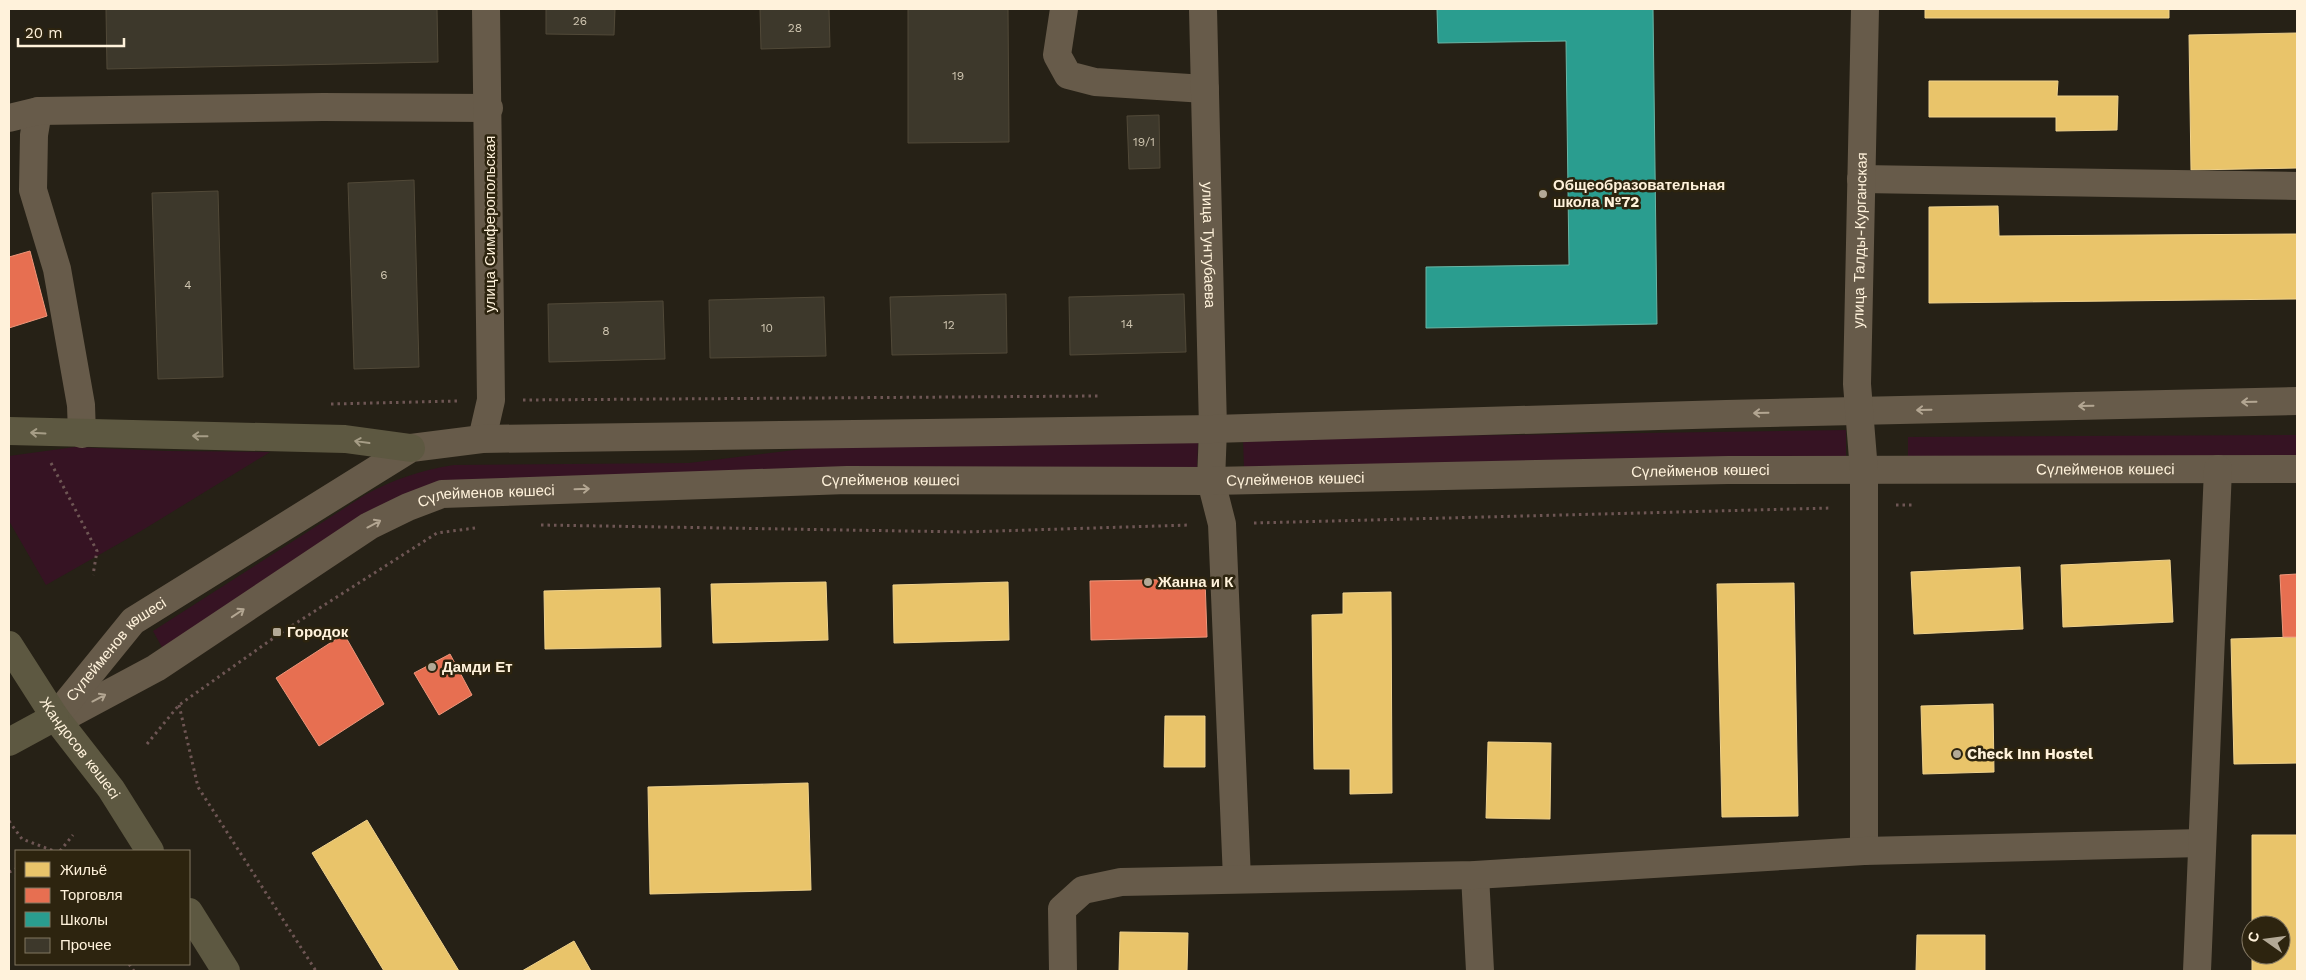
<svg xmlns="http://www.w3.org/2000/svg" width="2306" height="980" font-family="'Work Sans',sans-serif">
	<style>
		.green { fill: #361323 }
		.homes { fill: #e9c46a; stroke: #f0d28c }
		.shops { fill: #e76f51; stroke: #ee967a }
		.schools { fill: #2a9d8f; stroke: #6ab6a6 }
		.building { fill: #3d382b; stroke: #514938 }
		.lines { fill: none; stroke-linecap: round; stroke-linejoin: round }
		.path { stroke: #6e5654; stroke-width: 3; stroke-dasharray: 2.5 4; stroke-linecap: butt }
		.minor { stroke: #675b4a; stroke-width: 28 }
		.major { stroke: #5d5841; stroke-width: 28 }
		.oneway { stroke: #b3a692 }
		.oneway2 { stroke: #a69d86 }
		.poi-dot { fill: #b3a996; stroke: #2d240f; stroke-width: 2 }
		.labels { text-anchor: middle; stroke-width: 5; stroke-linejoin: round; paint-order: stroke }
		.number-label { font-size: 12px; fill: #cec4af }
		.poi-label { font-size: 15px; font-weight: bold; fill: #fff2db; stroke: #2d240f; text-anchor: start }
		.street-label { font-size: 15px; fill: #fff2db; stroke: #2d240f }
	</style>
	<rect width="100%" height="100%" fill="#262116"/>
	<path class="green" d="M1846,430V461L1244,468L1243,439Z
		M2297,435V465L1908,467V437Z
		M1198,441L1197,471L479,484L163,649L153,631L365,495C394,479 422,470 454,465L689,463L827,446Z
		M75,447L167,451L270,452L141,531L46,585L9,521V456Z"/>
	<path class="homes" d="M1925,9H2169V18H1925Z
		M2297,33V168L2191,170L2189,35Z
		M1929,81H2058L2057,96H2118L2117,130L2056,131V117H1929Z
		M1998,206L1999,236L2297,234V299L1929,303V207Z
		M2170,560L2173,622L2063,627L2061,565Z
		M2020,567L2023,629L1914,634L1911,572Z
		M826,582L828,640L713,643L711,584Z
		M1008,582L1009,640L894,643L893,585Z
		M1794,583L1798,816L1722,817L1717,584Z
		M660,588L661,647L545,649L544,591Z
		M1391,592L1392,793L1350,794V769H1314L1312,615L1343,614V593Z
		M2297,637V763L2234,764L2231,639Z
		M1993,704L1994,772L1923,774L1921,706Z
		M1165,716H1205V767H1164Z
		M1488,742L1551,743L1550,819L1486,818Z
		M808,783L811,890L650,894L648,787Z
		M367,820L459,971H384L312,853Z
		M2252,835H2297V971H2252V955H2281V925H2252Z
		M1120,932L1188,933L1187,971H1119Z
		M1917,935H1985V971H1916Z
		M574,941L591,971H522Z"/>
	<path class="shops" d="M30,251L47,316L9,328V257Z
		M2297,574V637H2283L2280,575Z
		M1205,579L1207,637L1091,640L1090,581Z
		M344,634L384,704L319,746L276,678Z
		M450,654L472,695L439,715L414,673Z"/>
	<path class="schools" d="M1437,9H1653L1657,324L1426,328V267L1569,265L1566,41L1438,43Z"/>
	<path class="building" d="M106,9H437L438,62L107,69Z
		M546,9H615L614,35L546,34Z
		M760,9H829L830,47L761,49Z
		M908,9H1008L1009,142L908,143Z
		M1159,115L1160,168L1129,169L1127,116Z
		M414,180L419,367L354,369L348,183Z
		M218,191L223,377L158,379L152,193Z
		M1006,294L1007,353L892,355L890,297Z
		M1184,294L1186,352L1070,355L1069,297Z
		M824,297L826,356L710,358L709,300Z
		M663,301L665,359L549,362L548,304Z"/>
	<g class="lines">
		<path class="path" d="M523,400L1099,396
			M331,404L457,401
			M51,463L97,551L93,575
			M1896,505H1912
			M1254,523L1832,508
			M541,525L965,532L1190,525
			M179,705L198,787L316,971
			M147,744L179,705L282,632L437,533L475,528
			M9,821L22,839L54,851
			M60,851L73,835
			M9,872L16,869
			M129,964L134,971"/>
		<g class="minor">
			<path d="M1064,9L1057,55L1068,75L1095,82L1205,89"/>
			<path id="s1" d="M1203,9L1213,429L1211,481L1222,524L1237,879"/>
			<path d="M38,111L34,135L33,190L57,269L81,405L82,434"/>
			<path d="M9,118L38,111L323,107L489,108"/>
			<path d="M1861,179L2297,186"/>
			<path d="M482,439L491,400L486,9"/>
			<path id="s2" d="M56,716L72,713L156,668L369,526L408,507L442,494L847,480L1211,481L1728,470L2297,469"/>
			<path id="s3" d="M55,717L133,621L411,448L482,439L1213,429L1726,414L2297,401"/>
			<path id="s4" d="M1864,851V471L1857,384L1865,9"/>
			<path d="M1475,875L1480,971"/>
			<path d="M1063,971L1062,909L1083,890L1121,882L1475,875L1864,851L2202,843"/>
			<path d="M2197,971L2218,469"/>
		</g>
		<g class="major">
			<path d="M9,431L345,439L411,448"/>
			<path id="s5" d="M9,645L55,717L111,789L150,851"/>
			<path d="M9,742L55,717"/>
			<path d="M189,912L226,971"/>
		</g>
	</g>
	<defs><path id="oneway-shaft" d="M-6 0H5M1.5-3L5.5 0L1.5 3" fill="none" stroke-width="1.6" stroke-linecap="round" stroke-linejoin="round" transform="scale(1.25)"/></defs>
	<g class="oneway">
		<use href="#oneway-shaft" transform="translate(2249 402) rotate(179)"/>
		<use href="#oneway-shaft" transform="translate(2086 406) rotate(179)"/>
		<use href="#oneway-shaft" transform="translate(1924 410) rotate(179)"/>
		<use href="#oneway-shaft" transform="translate(1761 413) rotate(179)"/>
		<use href="#oneway-shaft" transform="translate(582 489) rotate(-2)"/>
		<use href="#oneway-shaft" transform="translate(374 524) rotate(-28)"/>
		<use href="#oneway-shaft" transform="translate(238 613) rotate(-34)"/>
		<use href="#oneway-shaft" transform="translate(99 698) rotate(-28)"/>
	</g>
	<g class="oneway2">
		<use href="#oneway-shaft" transform="translate(38 433) rotate(-177)"/>
		<use href="#oneway-shaft" transform="translate(200 436) rotate(-179)"/>
		<use href="#oneway-shaft" transform="translate(362 442) rotate(-172)"/>
	</g>
	<g class="poi-dot">
		<circle cx="1543" cy="194" r="5"/>
		<circle cx="1148" cy="582" r="5"/>
		<rect x="272" y="627" width="10" height="10" rx="2.5"/>
		<circle cx="432" cy="667" r="5"/>
		<circle cx="1957" cy="754" r="5"/>
	</g>
	<g class="labels">
		<g class="number-label">
			<text x="580" y="25">26</text>
			<text x="795" y="32">28</text>
			<text x="958" y="80">19</text>
			<text x="1144" y="146">19/1</text>
			<text x="384" y="279">6</text>
			<text x="188" y="289">4</text>
			<text x="1127" y="328">14</text>
			<text x="949" y="329">12</text>
			<text x="767" y="332">10</text>
			<text x="606" y="335">8</text>
		</g>
		<g class="poi-label">
			<text x="1553" y="190">Общеобразовательная<tspan x="1553" dy="17">школа №72</tspan></text>
			<text x="1158" y="587">Жанна и К</text>
			<text x="287" y="637">Городок</text>
			<text x="442" y="672">Дамди Ет</text>
			<text x="1967" y="759">Check Inn Hostel</text>
		</g>
		<g class="street-label">
			<text transform="translate(490 224) rotate(-90)" y="5">улица Симферопольская</text>
			<text dy="5" stroke="none"><textPath href="#s4" startOffset="611">улица Талды-Курганская</textPath></text>
			<text dy="5" stroke="none"><textPath href="#s1" startOffset="236">улица Тунтубаева</textPath></text>
			<text dy="5" stroke="none"><textPath href="#s2" startOffset="2111">Сүлейменов көшесі</textPath></text>
			<text dy="5" stroke="none"><textPath href="#s2" startOffset="1706">Сүлейменов көшесі</textPath></text>
			<text dy="5" stroke="none"><textPath href="#s2" startOffset="1301">Сүлейменов көшесі</textPath></text>
			<text dy="5" stroke="none"><textPath href="#s2" startOffset="896">Сүлейменов көшесі</textPath></text>
			<text dy="5" stroke="none"><textPath href="#s2" startOffset="491">Сүлейменов көшесі</textPath></text>
			<text dy="5" stroke="none"><textPath href="#s3" startOffset="92">Сүлейменов көшесі</textPath></text>
			<text dy="5" stroke="none"><textPath href="#s5" startOffset="125">Жандосов көшесі</textPath></text>
		</g>
	</g>
	<rect width="2306" height="980" fill="none" stroke="#fff2db" stroke-width="20"/>
	<rect x="15" y="850" width="175" height="115" fill="#2d240f" stroke="#817661"/>
	<rect x="25" y="862" width="25" height="15" fill="#e9c46a" stroke="#817661"/>
	<text x="60" y="875" font-size="15" fill="#fff2db">Жильё</text>
	<rect x="25" y="888" width="25" height="15" fill="#e76f51" stroke="#817661"/>
	<text x="60" y="900" font-size="15" fill="#fff2db">Торговля</text>
	<rect x="25" y="912" width="25" height="15" fill="#2a9d8f" stroke="#817661"/>
	<text x="60" y="925" font-size="15" fill="#fff2db">Школы</text>
	<rect x="25" y="938" width="25" height="15" fill="#3d382b" stroke="#817661"/>
	<text x="60" y="950" font-size="15" fill="#fff2db">Прочее</text>
	<g transform="translate(2266 940) rotate(284)"><circle r="24" fill="#2d240f" stroke="#817661"/>
	<path d="M0-4L9 19L0 12L-9 19Z" fill="#b3a996"/>
	<text y="-8" font-size="14" font-weight="bold" text-anchor="middle" fill="#fff2db">С</text>
	</g>
	<path d="M18 38v8h106v-8" fill="none" stroke="#fff2db" stroke-width="2.5"/>
	<text x="25" y="38" font-size="15" fill="#fff2db" stroke="#2d240f" stroke-width="4" paint-order="stroke">20 m</text>
</svg>
